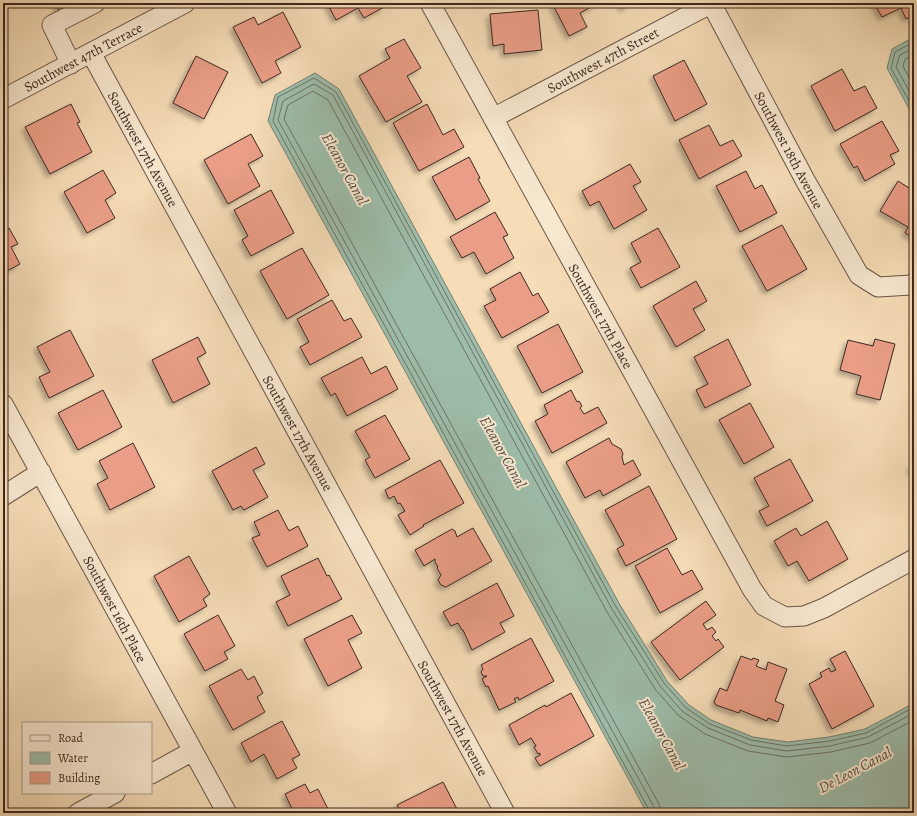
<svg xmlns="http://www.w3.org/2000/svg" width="917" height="816" font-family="Alegreya,serif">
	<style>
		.water { fill: #9dbdaa; stroke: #768173 }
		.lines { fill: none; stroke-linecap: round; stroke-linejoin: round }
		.shore { stroke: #6c7266; stroke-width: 1 }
		.building { fill: #ea9e87; stroke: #3c2821; filter: url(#shadow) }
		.minor-casing { stroke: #6a5547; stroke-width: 21 }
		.minor { stroke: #f9e9d1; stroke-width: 19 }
		.labels { text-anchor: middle; stroke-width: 4; stroke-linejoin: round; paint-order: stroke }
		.street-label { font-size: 14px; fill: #3c2821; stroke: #f9e9d1 }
		.water-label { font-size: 15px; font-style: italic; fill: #544d43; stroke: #f9e9d1 }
	</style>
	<defs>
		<filter id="shadow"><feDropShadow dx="-3.5" dy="3.5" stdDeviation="2" flood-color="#0004"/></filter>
	</defs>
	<rect width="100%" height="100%" fill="#f6ddb8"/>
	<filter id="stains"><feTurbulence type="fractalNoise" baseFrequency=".005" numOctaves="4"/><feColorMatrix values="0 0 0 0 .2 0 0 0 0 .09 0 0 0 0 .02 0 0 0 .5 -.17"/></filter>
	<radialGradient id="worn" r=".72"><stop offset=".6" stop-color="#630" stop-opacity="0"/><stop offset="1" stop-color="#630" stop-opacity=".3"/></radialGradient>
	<path class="water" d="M914,37V118L887,68L892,49Z
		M315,73L339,89L620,605L667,681L689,705L711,720L753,737L788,742L829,737L865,729L914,703V809L906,813H647L268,121L275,95Z"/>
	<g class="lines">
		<path class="shore" d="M914,42L895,52L891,68L914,110
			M914,48L900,55L896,67L914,100
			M914,54L905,59L903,66L914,87
			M650,813L649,810L273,121L278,97L314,78L336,92L616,607L664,683L686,708L710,724L751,740L787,746L830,741L866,733L914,707
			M655,813L654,807L278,120L283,101L314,84L333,95L612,609L660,686L682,711L708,728L750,745L787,751L830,746L868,737L914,713
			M661,813L659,804L284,119L288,105L313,91L328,100L607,612L655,689L678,715L705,734L748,751L787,757L831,752L870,743L914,720"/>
	</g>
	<path class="building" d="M55,3H78L60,12Z
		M327,3H381L384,7L364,18L358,8L336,20Z
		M552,3H598L580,13L587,27L569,36Z
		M620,3H632L623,8Z
		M874,3H914V21L912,16L906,19L901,8L882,17Z
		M538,10L542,50L504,54V44L493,46L490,14Z
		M283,12L301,47L275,61L281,73L262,83L233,27L254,17L258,25Z
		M404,39L421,68L407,76L422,102L386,122L359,76L390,58L385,49Z
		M196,56L228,72L204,119L173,103Z
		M684,60L707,104L675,121L653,76Z
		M842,69L854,91L865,86L877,108L835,131L811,86Z
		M71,104L80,122L77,123L92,152L50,174L25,127Z
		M427,104L443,135L454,129L464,147L419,171L393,123Z
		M882,121L899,151L890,155L895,164L865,181L857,166L854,168L840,144Z
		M709,125L720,146L733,140L742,156L699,179L679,140Z
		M251,134L263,156L248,164L260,186L228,204L204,160Z
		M469,157L480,178L478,179L490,201L456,220L432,177Z
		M630,164L641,182L633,186L647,210L614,229L599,201L590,206L582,191Z
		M103,170L116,193L105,200L115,218L87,233L64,192Z
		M746,171L755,189L762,185L777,213L740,232L716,186Z
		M898,181L914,191V238L905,233L908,227L880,211Z
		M3,187L7,193L3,195Z
		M271,190L294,233L251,256L242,240L248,236L234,210Z
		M495,212L508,235L503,237L514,258L486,274L474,252L462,258L450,237Z
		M782,225L807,269L767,291L742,246Z
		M9,228L18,244L11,247L20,264L3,273V231Z
		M658,228L680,267L641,288L630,268L641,262L631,243Z
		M302,248L329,295L287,319L260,271Z
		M520,272L533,296L538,293L549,312L502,338L484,306L496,300L490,289Z
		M696,281L707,301L693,309L705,330L676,347L653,306Z
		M332,300L344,321L351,318L362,337L310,365L300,347L309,342L297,319Z
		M558,324L583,372L542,393L517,346Z
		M70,330L94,376L49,398L39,377L50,372L37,347Z
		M198,337L206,353L197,358L210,384L173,403L152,360Z
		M728,339L751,385L705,408L696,390L708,384L694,357Z
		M875,339L895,344L880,400L856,394L861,376L840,370L848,340L873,346Z
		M362,357L371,374L386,366L398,389L347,416L335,393L331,396L321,378Z
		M103,390L122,427L78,450L58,413Z
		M571,390L577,402L579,401L582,406L580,408L584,414L598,407L607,423L552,453L535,421L548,414L544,405Z
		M750,403L774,447L744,464L719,420Z
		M385,415L410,459L375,478L365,460L370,457L355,431Z
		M609,438L612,444L621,449L623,454L622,457L624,465L633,460L641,475L603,496L600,490L585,498L566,462Z
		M133,443L155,487L110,510L97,484L108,478L99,461Z
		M256,447L265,464L253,470L268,497L244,510L241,506L233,510L212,471Z
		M790,459L813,501L767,526L759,511L769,506L754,478Z
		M440,460L464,503L423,525L424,526L410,535L398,515L405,511L400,503L398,504L394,496L389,499L385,490Z
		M914,465V475L910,467Z
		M649,486L677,539L626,566L617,549L624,545L605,510Z
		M278,510L289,531L298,526L308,546L267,567L252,538L260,535L254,522Z
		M827,521L848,559L809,581L797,561L788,566L774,541L796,528L801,536Z
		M473,528L492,561L446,587L441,585L438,580L441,575L437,568L438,567L435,562V559L424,566L415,550L452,529L455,531L457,537Z
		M667,548L682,575L692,570L703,589L660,613L635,566Z
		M189,556L210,594L203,599L207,606L179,622L154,576Z
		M318,558L327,576L329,575L342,599L288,626L276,602L290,595L281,576Z
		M497,583L514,616L500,623L505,632L472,650L463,630H462L458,623L451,626L443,612Z
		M706,601L716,615L703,624L707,630L712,627L716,632L712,636L716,641L718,639L724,647L680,680L651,642Z
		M218,615L235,646L224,652L228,659L205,671L184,634Z
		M352,615L362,633L348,640L362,668L328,686L304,639Z
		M531,638L554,681L519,700L518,697L514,699L516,702L499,710L488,686L486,687L482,679L487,676H483L481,672L483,669L481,665Z
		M845,651L874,706L832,729L809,684L822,677L820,673L829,668L831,672L836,670L830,659Z
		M741,656L752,660L753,658L759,660L756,666L766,670L768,662L787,669L775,701L784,705L778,722L768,718L767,721L740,710L739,713L716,705L714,702L720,688L727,691Z
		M241,669L248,680L254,676L263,693L257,697L265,712L233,730L209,686Z
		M571,693L594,736L540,766L535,758L540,755V753L538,754L534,747L536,746L531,738L519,745L509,725L545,705L546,707Z
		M282,721L300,755L292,759L297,768L277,779L264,754L251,762L241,743Z
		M443,782L459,813H401L397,805Z
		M305,784L310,793L318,789L330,813H294L285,794Z"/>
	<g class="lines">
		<g class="minor-casing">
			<path id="minor" d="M430,3L752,589L764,606L785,617L804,616L824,608L914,559
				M711,3L805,180L859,275L878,287L911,285L914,283
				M91,53L505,813
				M71,64L52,25L95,3
				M3,99L185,3
				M493,118L712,3
				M3,404L227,813
				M3,496L41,472
				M151,774L193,751
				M78,813L115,793"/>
		</g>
		<use href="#minor" class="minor"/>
	</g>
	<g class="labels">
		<g class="street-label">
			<text transform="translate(83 57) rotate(-28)" y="5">Southwest 47th Terrace</text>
			<text transform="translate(603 60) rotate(-28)" y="5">Southwest 47th Street</text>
			<text transform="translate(143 149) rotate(61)" y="5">Southwest 17th Avenue</text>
			<text transform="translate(789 150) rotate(62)" y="5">Southwest 18th Avenue</text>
			<text transform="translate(601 316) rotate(61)" y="5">Southwest 17th Place</text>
			<text transform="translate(298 433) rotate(61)" y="5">Southwest 17th Avenue</text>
			<text transform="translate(115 609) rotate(62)" y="5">Southwest 16th Place</text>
			<text transform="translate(453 718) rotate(61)" y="5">Southwest 17th Avenue</text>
		</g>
		<g class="water-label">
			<text transform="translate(345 169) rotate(61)" y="5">Eleanor Canal</text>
			<text transform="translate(503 452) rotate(61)" y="5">Eleanor Canal</text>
			<text transform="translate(662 734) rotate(61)" y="5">Eleanor Canal</text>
			<text transform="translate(855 770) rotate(-28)" y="5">De Leon Canal</text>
		</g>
	</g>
	<rect width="917" height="816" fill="none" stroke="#f6ddb8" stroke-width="16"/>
	<rect x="4" y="4" width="909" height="808" fill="none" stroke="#3c2821" stroke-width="2"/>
	<rect x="8" y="8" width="901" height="800" fill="none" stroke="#3c2821"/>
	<rect x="22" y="722" width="130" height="72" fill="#f9e9d1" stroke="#ad9c8b"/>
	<rect x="30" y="735" width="20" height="6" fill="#f9e9d1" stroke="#ad9c8b"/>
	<text x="58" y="742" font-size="12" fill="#3c2821">Road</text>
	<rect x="30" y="752" width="20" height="12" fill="#9dbdaa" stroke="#ad9c8b"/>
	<text x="58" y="762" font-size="12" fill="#3c2821">Water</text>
	<rect x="30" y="772" width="20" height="12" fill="#ea9e87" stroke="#ad9c8b"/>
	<text x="58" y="782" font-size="12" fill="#3c2821">Building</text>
	<rect width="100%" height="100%" filter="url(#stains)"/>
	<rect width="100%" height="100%" fill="url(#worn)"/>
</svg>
